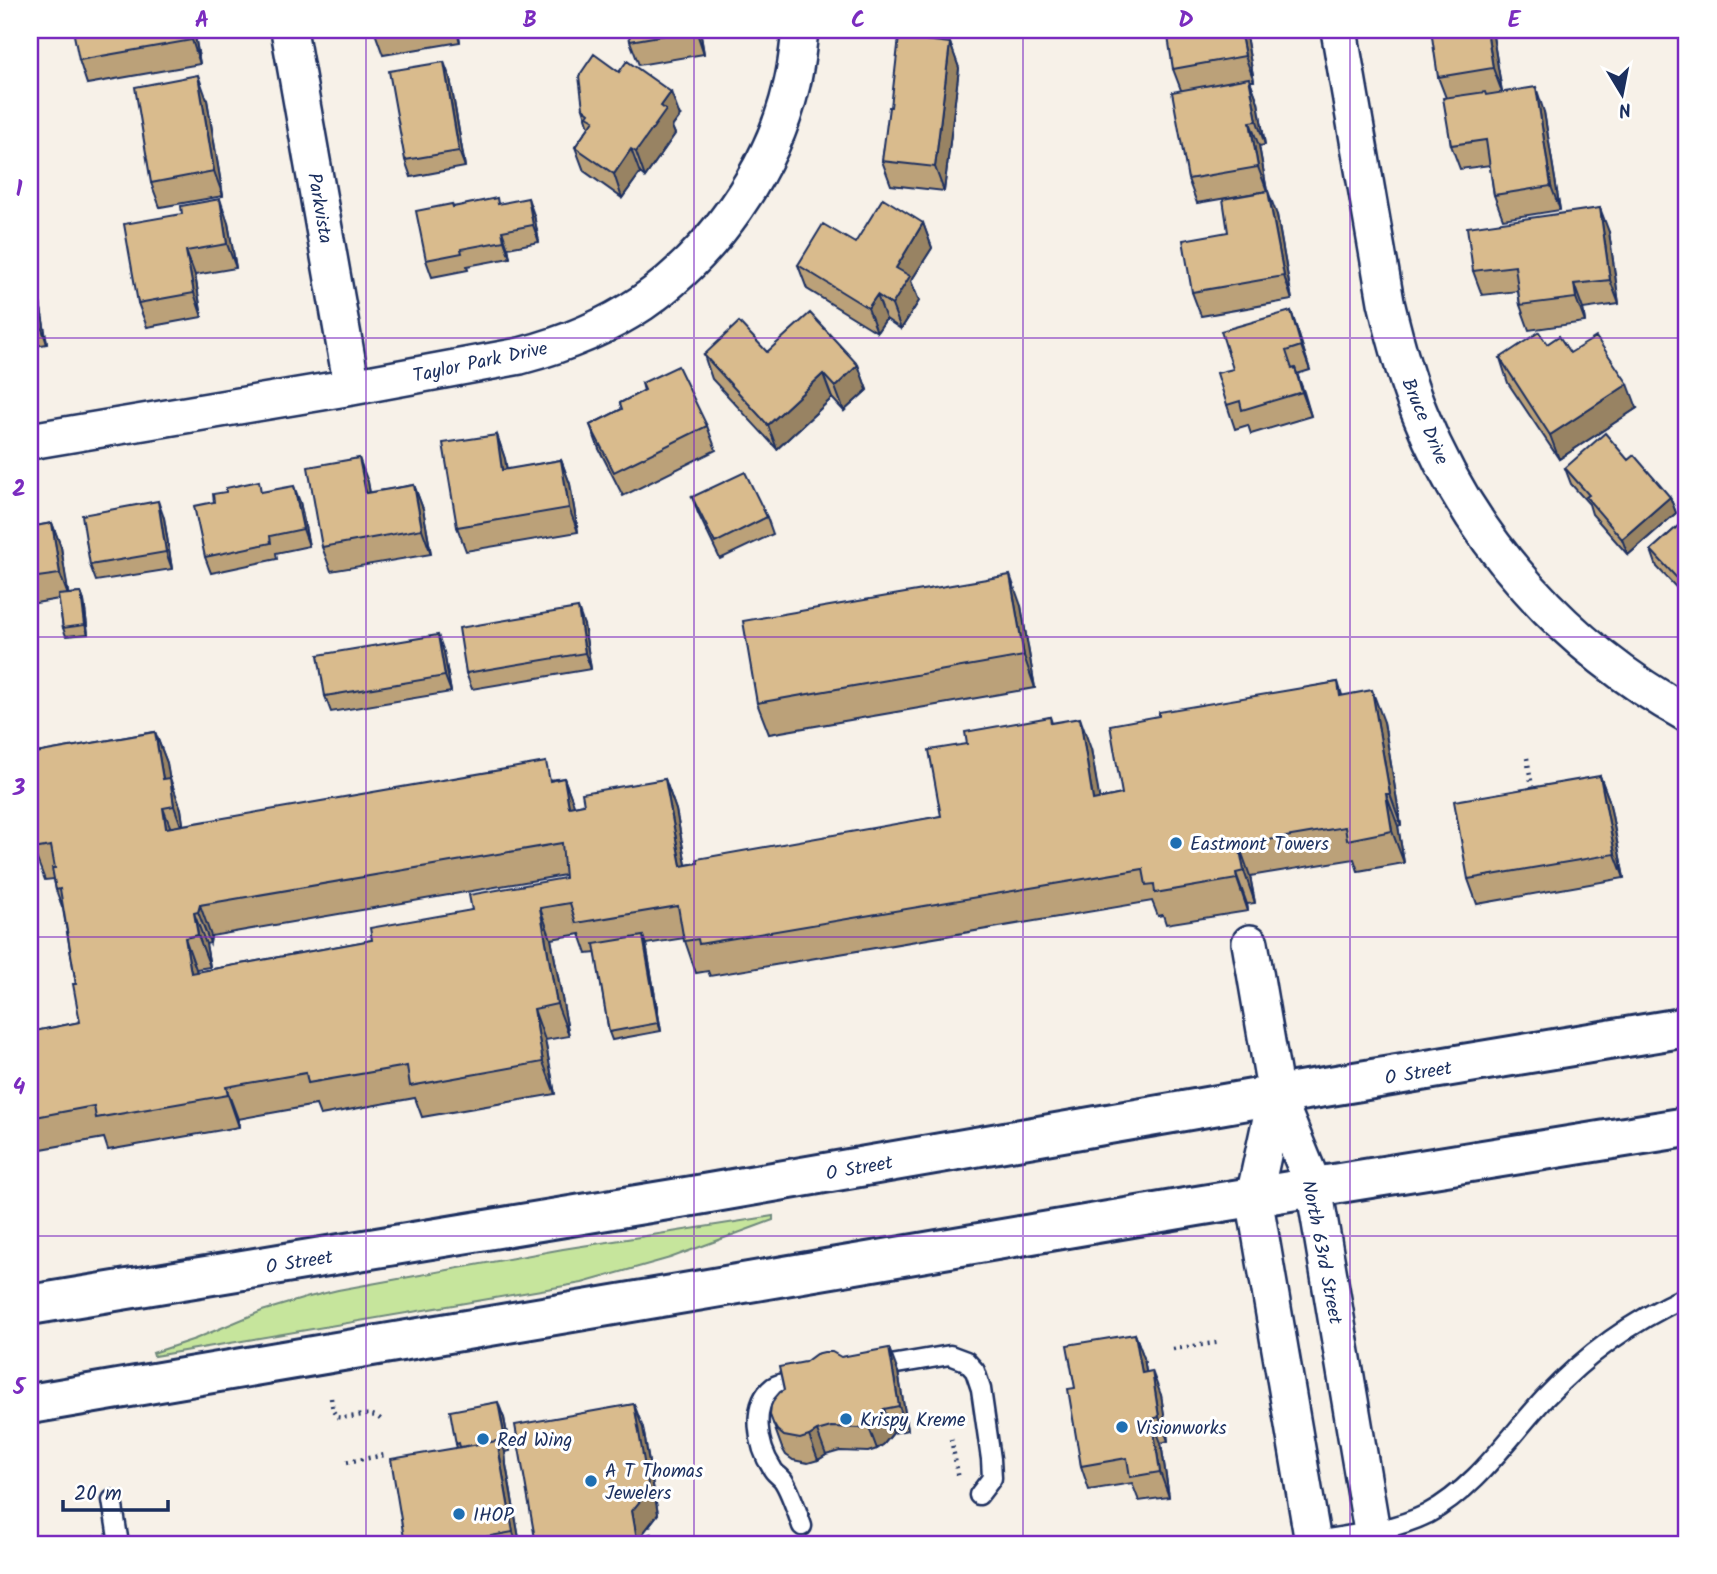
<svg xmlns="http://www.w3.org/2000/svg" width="1717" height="1574" font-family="Kalam,sans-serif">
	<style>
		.green { fill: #c6e59c; stroke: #708a7d; stroke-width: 2 }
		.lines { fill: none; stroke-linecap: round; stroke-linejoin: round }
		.lane-casing { stroke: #1b2f5e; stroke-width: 23 }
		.street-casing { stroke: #1b2f5e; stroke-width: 40 }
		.primary-casing { stroke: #1b2f5e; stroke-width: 44 }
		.path { stroke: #1b2f5e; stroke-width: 4.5; stroke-dasharray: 2 5; stroke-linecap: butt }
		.lane { stroke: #fff; stroke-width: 18 }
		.street { stroke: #fff; stroke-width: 35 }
		.primary { stroke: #fff; stroke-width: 38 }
		.wall { fill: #bba179; stroke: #1b2f5e; stroke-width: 2; fill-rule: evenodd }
		.shaded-wall { fill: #988363; stroke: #1b2f5e; stroke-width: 2 }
		.building { fill: #d9bb8d; stroke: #1b2f5e; stroke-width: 2; fill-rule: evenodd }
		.grid { fill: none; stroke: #7b2cbf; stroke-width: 2; stroke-opacity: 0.55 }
		.poi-dot { fill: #1f6fb2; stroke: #fff; stroke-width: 2.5 }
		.labels { text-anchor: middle; stroke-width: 6; stroke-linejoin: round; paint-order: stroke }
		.street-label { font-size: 19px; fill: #1b2f5e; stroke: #fff }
		.poi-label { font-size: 19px; fill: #1b2f5e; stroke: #fff; text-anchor: start }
		.neatline { fill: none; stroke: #7b2cbf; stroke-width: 2.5 }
		.grid-label { font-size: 23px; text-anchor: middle; font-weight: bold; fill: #7b2cbf }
	</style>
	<rect width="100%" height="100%" fill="#f7f1e8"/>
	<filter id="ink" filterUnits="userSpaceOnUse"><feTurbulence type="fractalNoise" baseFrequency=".0143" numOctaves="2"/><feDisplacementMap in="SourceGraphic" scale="14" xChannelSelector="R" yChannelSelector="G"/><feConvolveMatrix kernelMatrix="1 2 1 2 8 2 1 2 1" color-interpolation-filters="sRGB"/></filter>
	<g filter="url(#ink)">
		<path class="green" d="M773,1216V1220L670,1258L582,1283L154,1356L153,1353L195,1339L262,1311L309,1297L338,1290L563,1249Z"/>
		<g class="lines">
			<g class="lane-casing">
				<path id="lane" d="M873,1368L950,1355L966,1361L975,1371L981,1389L991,1459L992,1478L979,1495
					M112,1500L119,1544
					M802,1526C797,1512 791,1492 783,1480C780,1476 774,1473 772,1468C758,1447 750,1405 773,1387C782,1381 794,1381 804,1379
					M1308,1542C1345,1536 1393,1531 1427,1514C1476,1488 1508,1438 1545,1398C1588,1353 1631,1322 1687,1296"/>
			</g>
			<g class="street-casing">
				<path id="street" d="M289,30L352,387
					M1339,30L1386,302C1395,340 1405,378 1420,414C1472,543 1566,647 1687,714
					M30,441L352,387L520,356C562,345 605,328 642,303C711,255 772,170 791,88C796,69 798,49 800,30
					M1250,943L1276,1095L1314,1187L1372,1531
					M1276,1095L1254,1197L1313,1542"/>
			</g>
			<g class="primary-casing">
				<path id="primary" d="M30,1305L692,1196L1276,1095L1687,1027
					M30,1404L1197,1206L1687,1127"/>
			</g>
			<path class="path" d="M1527,758L1533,792
				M1173,1349L1221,1342
				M331,1398L333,1411L337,1417C352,1420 372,1408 382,1421
				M951,1439L959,1479
				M347,1462L385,1455
				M649,1526L652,1544"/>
			<use href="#lane" class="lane"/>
			<use href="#street" class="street"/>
			<use href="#primary" class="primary"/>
		</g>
		<path class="wall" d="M194,30L200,64L87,84L79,60Z
			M374,30H458L460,42L383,55Z
			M629,30H700L704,54L639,65L630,41Z
			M907,30H925L908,32Z
			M1245,30L1254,81H1250L1258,102L1265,145L1259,146L1267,191L1197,203L1188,179L1181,90L1173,69Z
			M1492,30L1502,92L1544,112L1560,210L1503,219L1494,195L1490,165L1460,169L1451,145L1446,98L1438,77Z
			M950,43L959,68L944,191L891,185L882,161L891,107Z
			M450,78L465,167L411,177L405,160Z
			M207,100L223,196L160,207L151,183Z
			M583,108L680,116L672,127L675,134L645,177L640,173L622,198L584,171L575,147L589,127Z
			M499,204L534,215L539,242L508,248L510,258L467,266L468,270L432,277L426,260L453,207Z
			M182,214L228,223L236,268L195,275L202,317L147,327L138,303Z
			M1277,215L1292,300L1201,316L1192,292L1228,232Z
			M923,223L932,248L911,281L919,301L901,329L886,319L877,332L807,289L798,265L855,243Z
			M1609,232L1619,304L1583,309L1585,322L1529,330L1520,305L1518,291L1482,295L1473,271Z
			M30,262L36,279L47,344L30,347Z
			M1291,311L1310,370L1297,374L1311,416L1251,434L1248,425L1235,429L1227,405L1233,369Z
			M1547,344L1570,353L1637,408L1559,459L1508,383L1500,358Z
			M767,352L858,365L867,390L844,411L832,398L777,449L712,379L704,355Z
			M642,383L707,426L716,450L623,496L599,449L590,425L622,409L620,403L644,391Z
			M497,435L505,459L507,470L561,460L570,484L578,532L466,551L457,527Z
			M1628,460L1670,497L1676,513L1628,555L1592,514L1589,504L1571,484L1565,468Z
			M368,482L370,493L414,485L423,509L431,554L331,571L322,547Z
			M262,492L300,502L309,546L276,553L277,559L211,573L205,557Z
			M692,497L767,517L773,534L720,559L698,513Z
			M164,518L172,569L96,581L90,565Z
			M1687,518V599L1657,567L1651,550Z
			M52,523L61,547L68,594L81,593L84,601L88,634L66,636L63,628L59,599L30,604V527Z
			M1021,606L1035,688L769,734L757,703Z
			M584,625L591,669L472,689L466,673Z
			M444,652L451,692L331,712L325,696Z
			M1338,682L1342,695L1384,722L1401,825L1398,826L1404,863L1358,871L1354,859L1250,876L1255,903L1247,904L1248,911L1166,924L1163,915L1158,916L1152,901L710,976L708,971L696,973L684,938L646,944L661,1031L612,1040L609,1032L596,953L587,954L580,934L551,939L569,1036L545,1040L555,1094L422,1117L415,1098L320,1115L316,1105L238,1119L239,1127L108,1150L104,1138L30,1151V1032L80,1022L76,984L63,909L56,890L54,879L45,880L36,857L33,858L30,849V754L155,732L167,763L169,778L181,809L183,825L564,778L574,806L584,804L665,779L676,810L686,865L941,816L967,744L1050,717L1052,723L1091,749L1099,799L1122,794L1159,716ZM565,875V878L472,910L372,940L197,972L196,969L210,967L206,944L210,943L211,936Z
			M1600,776L1609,800L1624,878L1477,904L1468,879Z
			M1135,1334L1144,1358L1146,1372L1161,1395L1168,1441L1161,1443L1169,1497L1139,1501L1132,1483L1089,1490L1081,1466L1075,1388Z
			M841,1357L898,1372L908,1430L893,1433L884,1444L877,1449L868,1452L840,1451L826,1455L818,1460L808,1463L793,1460L786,1455L782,1448L773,1423Z
			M504,1418L510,1451L505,1452L506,1465L520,1544H405L457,1448L456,1444Z
			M643,1428L658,1514L641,1536L642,1544H536Z"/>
		<path class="shaded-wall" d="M190,30H194L200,64L192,40Z
			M456,30H458L460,42Z
			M696,30H700L704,54Z
			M1240,30H1245L1254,81L1245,56Z
			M1487,30H1492L1502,92L1493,68Z
			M950,43L959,68L944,191L935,167Z
			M444,62L450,78L465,167L459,151Z
			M198,75L207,100L223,196L214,171Z
			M1249,78L1258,102L1265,145L1257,121Z
			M1536,87L1544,112L1560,210L1551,186Z
			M671,92L680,116L672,127L675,134L645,177L636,152L661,106Z
			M30,112L33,121L30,126Z
			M1250,122L1259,146L1267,191L1258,167Z
			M631,149L640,173L622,198L614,174Z
			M1268,191L1277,215L1292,300L1284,276Z
			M528,198L534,215L539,242L533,225Z
			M220,199L228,223L236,268L227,244Z
			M1600,208L1609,232L1619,304L1610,280Z
			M923,223L932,248L911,281L919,301L901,329L892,305L896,268Z
			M502,231L508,248L510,258L504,241Z
			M186,251L195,275L202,317L194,293Z
			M30,262L36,279L47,344L39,320L30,270Z
			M1574,284L1583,309L1585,322L1576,298Z
			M877,295L886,319L877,332L868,308Z
			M1291,311L1299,335L1310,370L1301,346Z
			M858,365L867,390L844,411L835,387Z
			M1295,368L1304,392L1311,416L1302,392Z
			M823,374L832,398L777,449L768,425Z
			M1628,384L1637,408L1559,459L1550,435Z
			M497,435L505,459L511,495L502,470Z
			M359,458L368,482L374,518L366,493Z
			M561,460L570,484L578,532L569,508Z
			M414,485L423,509L431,554L422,529Z
			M294,486L300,502L309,546L303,529Z
			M1670,497L1676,513L1628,555L1622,539Z
			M158,501L164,518L172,569L166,552Z
			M52,523L61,547L69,598L60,574Z
			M1010,575L1021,606L1035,688L1024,656Z
			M81,593L84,601L88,634L85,625Z
			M578,608L584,625L591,669L585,653Z
			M438,635L444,652L451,692L445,676Z
			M1372,690L1384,722L1401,825L1390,794Z
			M1080,718L1091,749L1105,831L1093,800Z
			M155,732L167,763L174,806L163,779Z
			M1600,776L1609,800L1624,878L1615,854Z
			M170,778L181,809L185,837L174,806Z
			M564,778L576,810L569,807Z
			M665,779L676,810L692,898L681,866Z
			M1386,794L1398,826L1404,863L1392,831Z
			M163,808L175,839L166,828Z
			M1239,845L1250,876L1255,903L1244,871Z
			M1236,873L1247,904L1248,911L1237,879Z
			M200,905L211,936L210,943L198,912Z
			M540,908L551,939L569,1036L557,1004Z
			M194,913L206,944L210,967L198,935Z
			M643,936L646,945L661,1031L658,1023Z
			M185,938L196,969L202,1004L191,973Z
			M534,1009L545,1040L555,1094L543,1062Z
			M226,1087L238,1119L239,1127L228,1095Z
			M1135,1334L1144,1358L1150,1397L1142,1373Z
			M889,1348L898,1372L908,1430L899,1406Z
			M1152,1371L1161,1395L1168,1441L1159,1417Z
			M498,1402L504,1418L510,1451L504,1434Z
			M634,1404L643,1428L658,1514L641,1536L642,1544H639L637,1539L632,1511Z
			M884,1409L893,1433L884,1444L877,1449L868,1425Z
			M1152,1419L1161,1443L1169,1497L1160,1472Z
			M817,1431L826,1455L818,1460L809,1436Z
			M499,1435L505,1452L506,1465L520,1544H517L513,1532L497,1441Z"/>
		<path class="building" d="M73,30H190L192,40L79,60Z
			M629,30H694L630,41Z
			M1167,30H1240L1245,56L1173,69Z
			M1431,30H1487L1493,68L1438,77Z
			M899,37L950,43L935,167L882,161L889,107H891Z
			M594,54L619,72L627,61L671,92L661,106L666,110L636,152L631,149L614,174L575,147L594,120L587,116L589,113L583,108L579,76Z
			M444,62L459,151L405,160L389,71Z
			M198,75L214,171L151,183L135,87Z
			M1249,78L1257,121L1250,122L1258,167L1188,179L1172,92Z
			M1536,87L1551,186L1494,195L1486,140L1451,145L1443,98L1485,92L1486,95Z
			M1268,191L1284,276L1192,292L1183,240L1228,232L1223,199Z
			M497,198L498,204L528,198L533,225L502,231L504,241L461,249L462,253L426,260L416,211L452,204L453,207Z
			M883,198L923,223L896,268L910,276L892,305L877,295L868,308L798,265L823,224L855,243Z
			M220,199L227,244L186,251L194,293L138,303L124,224L182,214L181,206Z
			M1600,208L1610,280L1574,284L1576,298L1520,305L1515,266L1473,271L1467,227Z
			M30,270L39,320L30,321Z
			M1291,311L1301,346L1286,351L1292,369L1295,368L1302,392L1242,410L1240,401L1227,405L1217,373L1233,369L1221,331Z
			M810,313L858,365L835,387L823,374L768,425L704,355L739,322L767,352Z
			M1539,332L1547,344L1559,336L1570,353L1596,337L1628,384L1550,435L1500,358Z
			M678,366L707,426L614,472L590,425L622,409L620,403L645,390L642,383Z
			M1605,433L1628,460L1634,455L1670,497L1622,539L1586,497L1589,495L1565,468Z
			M497,435L502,470L561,460L569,508L457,527L443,443Z
			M359,458L366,493L414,485L422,529L322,547L308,467Z
			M745,472L767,517L715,543L692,497Z
			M259,481L261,492L294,486L303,529L270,536L271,543L205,557L194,506L214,502L213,494L226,492V488Z
			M158,501L166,552L90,565L82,515Z
			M1687,518V589L1651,550Z
			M52,523L60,574L30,578V527Z
			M1010,575L1024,656L757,703L743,621Z
			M81,593L85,625L63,628L58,595Z
			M578,608L585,653L466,673L459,628Z
			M438,635L445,676L325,696L318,655Z
			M1338,682L1340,696L1372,690L1390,794H1386L1392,831L1347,840L1345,827L1239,845L1244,871L1236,873L1237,879L1155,893L1154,884L1146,885L1143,869L699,944L698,939L684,941L678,906L576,923L570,903L540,908L557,1004L534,1009L543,1062L410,1086L407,1066L308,1083L306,1073L226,1087L228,1095L96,1118L94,1106L30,1118V1032L80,1022L73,984H76L60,889L56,890L52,868H55L51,846L33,849L30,830V754L155,732L163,779L170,778L174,806L163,808L166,828L546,762L550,781L564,778L569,807L584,804L582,793L665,779L681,866L698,863L697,859L941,816L929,750L967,744L965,732L1050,717L1051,723L1080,718L1093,800L1122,794L1110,725L1159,716V712ZM562,843L565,878L469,895L472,910L370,928L372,940L191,973L185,938L198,935L194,913L198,912L200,905Z
			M1600,776L1615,854L1468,879L1454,801Z
			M643,936L658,1023L609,1032L594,944Z
			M1135,1334L1142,1373L1152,1371L1159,1417L1152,1419L1160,1472L1130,1477L1127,1458L1081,1466L1068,1389L1075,1388L1067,1345Z
			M889,1348L899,1406L884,1409L875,1420L868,1425L859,1428L831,1427L817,1431L809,1436L800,1439L784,1436L777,1430L773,1423L770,1415L771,1406L774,1399L780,1392L784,1390L779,1367L805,1362L816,1354L824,1352H832L841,1357Z
			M498,1402L504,1434L499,1435L500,1449L497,1441L460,1447L459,1443L456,1444L450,1411Z
			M634,1404L649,1490L632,1511L637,1539L607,1544H536L515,1425Z
			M497,1441L513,1532L474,1539L475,1544H405L391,1459Z
			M93,1537L94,1544H49Z"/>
	</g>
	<path class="grid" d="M366,30V1544M694,30V1544M1023,30V1544M1350,30V1544M30,338H1687M30,637H1687M30,937H1687M30,1236H1687"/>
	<g class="poi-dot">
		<circle cx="1176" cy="843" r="7"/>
		<circle cx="846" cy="1419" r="7"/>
		<circle cx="1122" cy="1427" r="7"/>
		<circle cx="483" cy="1439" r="7"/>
		<circle cx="591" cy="1481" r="7"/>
		<circle cx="459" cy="1514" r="7"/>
	</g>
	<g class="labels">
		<g class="street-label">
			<text transform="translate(321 208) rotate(80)" y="7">Parkvista</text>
			<text transform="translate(480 361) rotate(-12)" y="7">Taylor Park Drive</text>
			<text transform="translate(1426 421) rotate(67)" y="7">Bruce Drive</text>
			<text transform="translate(1418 1072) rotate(-9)" y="7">O Street</text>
			<text transform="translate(859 1167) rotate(-10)" y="7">O Street</text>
			<text transform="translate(1323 1252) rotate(79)" y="7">North 63rd Street</text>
			<text transform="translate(299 1261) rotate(-9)" y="7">O Street</text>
		</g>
		<g class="poi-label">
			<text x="1190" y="850">Eastmont Towers</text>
			<text x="860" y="1426">Krispy Kreme</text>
			<text x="1136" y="1434">Visionworks</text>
			<text x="497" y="1446">Red Wing</text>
			<text x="605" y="1477">A T Thomas<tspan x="605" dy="22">Jewelers</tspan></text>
			<text x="473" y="1521">IHOP</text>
		</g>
	</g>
	<rect width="1717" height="1574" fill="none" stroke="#fff" stroke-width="77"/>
	<g transform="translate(1622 94) rotate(170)" stroke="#ffffff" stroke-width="5" paint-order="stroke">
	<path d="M0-5L12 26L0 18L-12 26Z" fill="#1b2f5e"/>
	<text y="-10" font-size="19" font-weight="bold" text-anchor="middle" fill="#1b2f5e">N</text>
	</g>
	<path d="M63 1500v10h105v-10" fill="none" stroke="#1b2f5e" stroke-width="3.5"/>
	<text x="74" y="1500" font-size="21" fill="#1b2f5e" stroke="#ffffff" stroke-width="5" paint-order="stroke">20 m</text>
	<rect x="38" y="38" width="1640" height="1498" class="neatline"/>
	<g class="grid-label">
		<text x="202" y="27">A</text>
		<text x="530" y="27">B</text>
		<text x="858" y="27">C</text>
		<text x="1186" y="27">D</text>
		<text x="1514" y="27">E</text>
		<text x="19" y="196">1</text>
		<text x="19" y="496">2</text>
		<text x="19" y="795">3</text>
		<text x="19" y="1094">4</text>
		<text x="19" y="1394">5</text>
	</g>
</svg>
